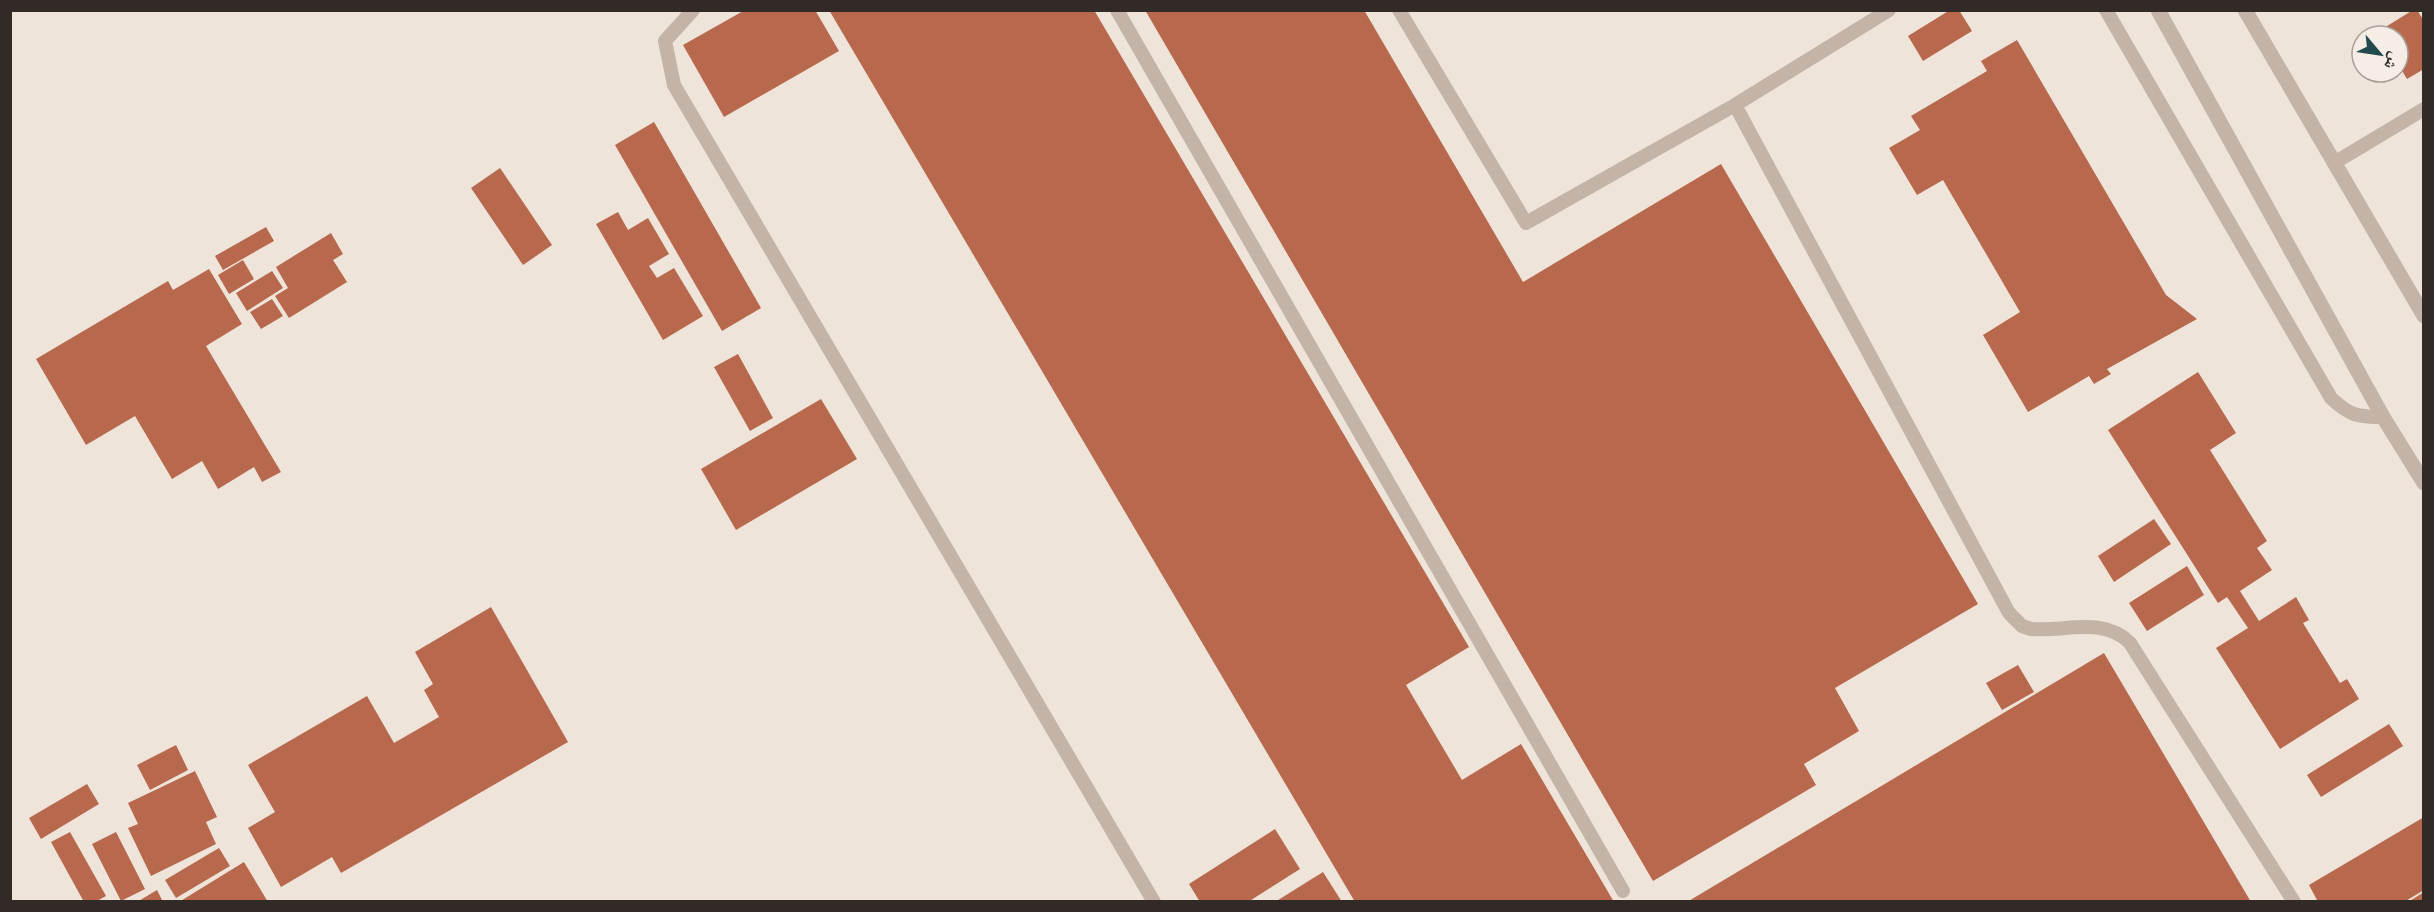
<svg xmlns="http://www.w3.org/2000/svg" width="2434" height="912" font-family="Ubuntu,'Noto Naskh Arabic',sans-serif">
	<style>
		.building { fill: #b7684d }
		.lines { fill: none; stroke-linecap: round; stroke-linejoin: round }
		.service { stroke: #c4b4a7; stroke-width: 14 }
		.minor { stroke: #c4b4a7; stroke-width: 15 }
	</style>
	<rect width="100%" height="100%" fill="#eee4d9"/>
	<path class="building" d="M745,10H815L839,51L724,117L683,45Z
		M829,10H1094L1469,647L1406,685L1462,780L1521,744L1614,902H1355Z
		M1145,10H1364L1523,282L1721,164L1978,604L1835,688L1859,731L1804,764L1816,785L1653,881Z
		M1950,10H1959L1972,31L1923,61L1908,36Z
		M2413,10H2417L2424,21V69L2407,79L2398,64V36H2382L2379,31Z
		M2017,40L2166,295L2197,319L2107,369L2111,374L2094,384L2089,376L2028,412L1983,335L2020,312L1943,180L1917,195L1889,148L1920,130L1911,116L1987,71L1981,61Z
		M654,122L761,308L722,331L615,145Z
		M500,168L552,245L523,265L471,188Z
		M618,212L628,230L648,218L669,254L649,266L657,278L674,268L703,316L663,340L596,224Z
		M266,227L274,241L223,270L215,256Z
		M331,233L343,254L333,260L347,282L289,318L275,296L288,288L276,267Z
		M243,260L254,279L229,294L218,275Z
		M209,269L242,324L206,346L281,472L262,482L254,467L218,489L202,461L172,479L135,416L86,445L36,359L168,281L173,290Z
		M272,271L283,288L247,311L236,293Z
		M272,299L283,316L261,329L250,312Z
		M738,354L773,418L750,431L714,367Z
		M2198,372L2236,433L2210,450L2267,541L2257,548L2272,570L2240,591L2259,621L2296,597L2309,620L2303,623L2340,683L2347,679L2359,699L2280,749L2216,648L2248,628L2227,597L2218,603L2108,430Z
		M821,399L857,459L736,530L701,469Z
		M2154,519L2171,544L2114,582L2098,556Z
		M2187,566L2204,595L2147,631L2129,603Z
		M491,607L568,742L341,873L332,857L281,887L248,828L275,812L248,765L367,696L394,743L439,717L424,690L433,684L415,652Z
		M2104,653L2251,902H1687Z
		M2018,665L2034,692L2002,710L1986,683Z
		M2389,724L2403,746L2321,797L2307,775Z
		M176,745L188,770L150,790L137,765Z
		M195,771L217,817L206,822L216,844L151,876L128,828L138,824L128,803Z
		M87,784L99,804L41,839L29,818Z
		M2424,817V890L2404,902H2318L2309,885Z
		M1275,829L1300,869L1248,902H1200L1189,884Z
		M70,832L106,896L95,902H84L51,842Z
		M116,832L145,889L121,901L92,844Z
		M219,848L230,866L176,898L165,880Z
		M244,862L268,902H179Z
		M1323,872L1342,902H1275Z
		M157,890L163,902H137Z
		M2424,892V902H2408Z"/>
	<g class="lines">
		<path class="service" d="M693,10L665,41L674,85L1154,902
			M1117,10L1623,891
			M1399,10L1526,223L1735,105L1889,10
			M2106,10L2331,398C2350,416 2358,417 2383,417
			M1735,105L2009,613L2022,626L2031,629C2065,632 2104,616 2130,643L2294,902
			M2334,163L2424,109"/>
		<path class="minor" d="M2158,10L2383,417L2424,483
			M2245,10L2424,316"/>
	</g>
	<rect width="2434" height="912" fill="none" stroke="#312a26" stroke-width="24"/>
	<g transform="translate(2380 54) rotate(119)"><circle r="28" fill="#f6eee5" stroke="#a7a099" stroke-width="1.5"/>
	<path d="M0-4.5L10 22L0 15L-10 22Z" fill="#214a4e"/>
	<text y="-9" font-size="16" font-weight="bold" text-anchor="middle" fill="#312a26">ش</text>
	</g>
</svg>
